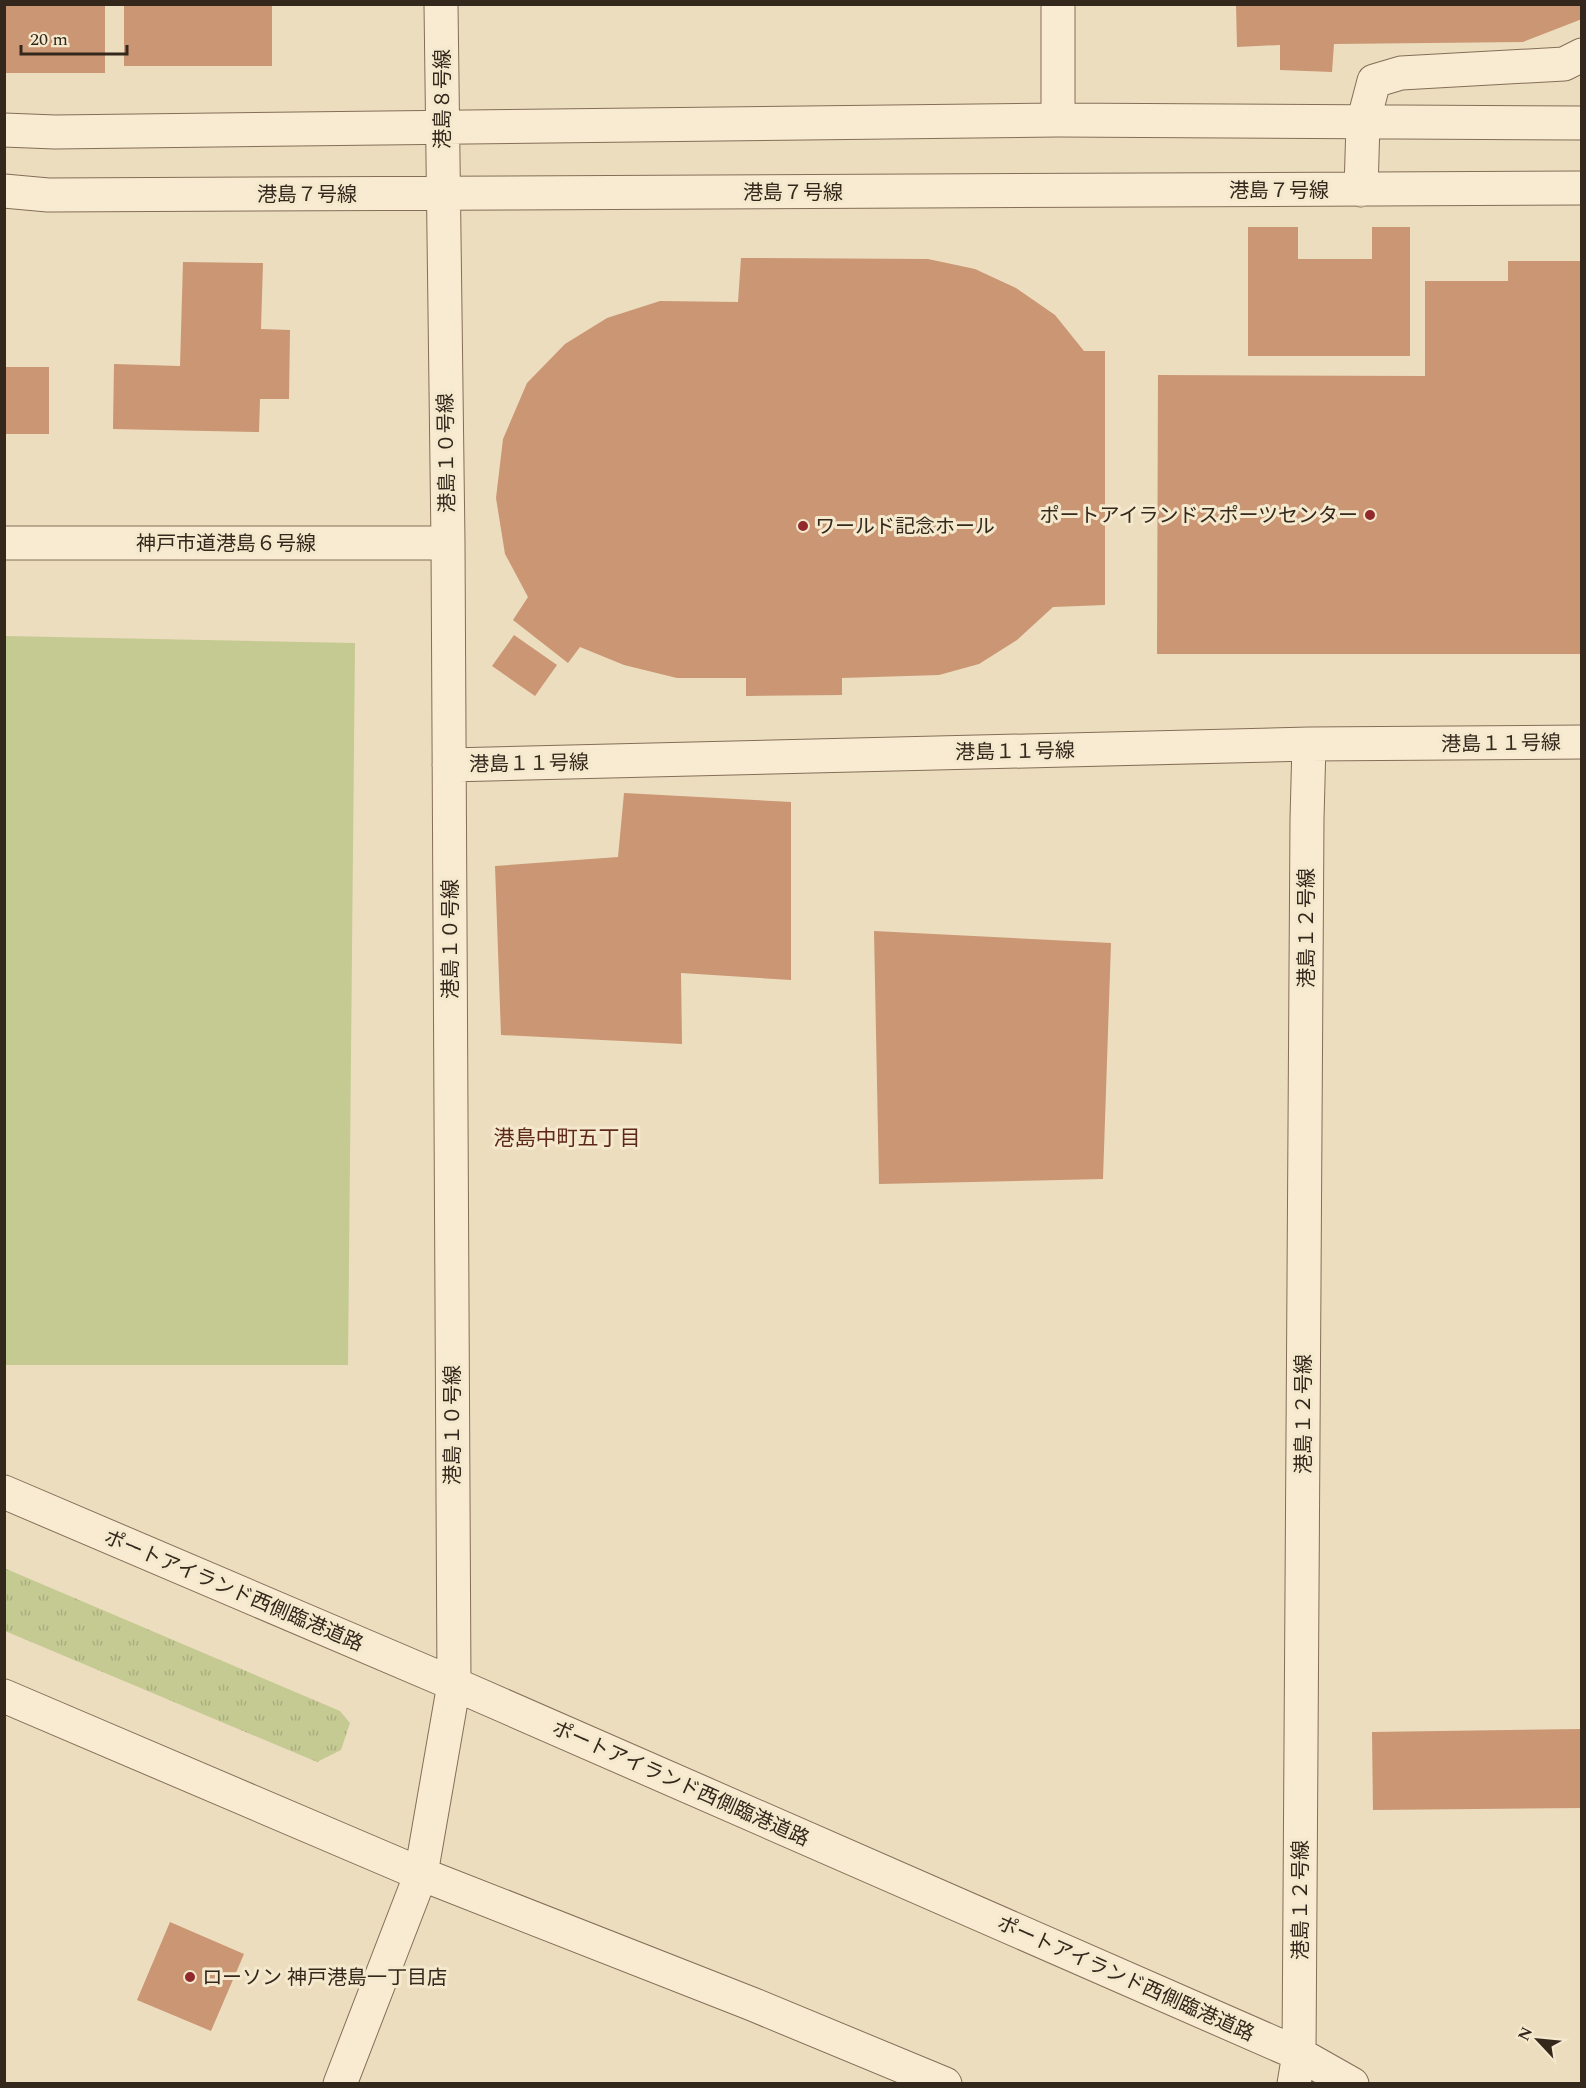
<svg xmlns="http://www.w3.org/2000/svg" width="1586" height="2088" font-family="Spectral,'Noto Sans JP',serif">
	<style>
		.grass { fill: url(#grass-tufts) }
		.garden { fill: #c5ca93 }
		.building { fill: #ca9674 }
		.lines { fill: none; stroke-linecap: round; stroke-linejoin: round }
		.minor-casing { stroke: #846e57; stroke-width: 35 }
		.minor { stroke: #f8ebd1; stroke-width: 33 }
		.poi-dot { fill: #91292d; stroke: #f4e8cd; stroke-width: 2 }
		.labels { text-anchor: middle; stroke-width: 6; stroke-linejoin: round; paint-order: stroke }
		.street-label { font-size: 20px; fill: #34271c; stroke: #f4e8cd }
		.poi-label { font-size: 20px; fill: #34271c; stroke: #f4e8cd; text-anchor: start }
		.neighbourhood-label { font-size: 21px; fill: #5f281c; stroke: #f4e8cd }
	</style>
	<defs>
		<pattern id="grass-tufts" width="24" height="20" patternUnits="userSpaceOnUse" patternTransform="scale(1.5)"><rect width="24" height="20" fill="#c5ca93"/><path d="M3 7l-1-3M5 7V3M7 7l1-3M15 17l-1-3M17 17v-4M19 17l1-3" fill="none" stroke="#aaae7e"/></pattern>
	</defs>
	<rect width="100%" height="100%" fill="#ecddbe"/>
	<path class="grass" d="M4,1568L340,1711L350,1723L341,1750L317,1762L5,1631Z"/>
	<path class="garden" d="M5,636L355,643L348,1365H5Z"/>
	<path class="building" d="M4,4H105V73H4Z
		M124,4H272V66H124Z
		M1236,4H1582V19L1523,42L1334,44L1332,72L1280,70V45L1237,47Z
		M1248,227H1298V259H1372V227H1410V356H1248Z
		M741,258L928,259L975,269L1016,288L1055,315L1084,351H1105V605L1053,607L1017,640L979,664L939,675L842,678V695L746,696V678H677L624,665L580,647L568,663L513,620L528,597L505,554L496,498L503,439L527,383L565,344L607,318L660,301L738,302Z
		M1508,261H1582V654H1157L1158,375L1425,376V281H1508Z
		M183,262L263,263L261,329L290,330L289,399H260L259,432L113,429L114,364L180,366Z
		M4,367H49V434H4Z
		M514,635L557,665L535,696L492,666Z
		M624,793L791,802V980L681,973L682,1044L501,1035L495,866L618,857Z
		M874,931L1111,943L1103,1179L879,1184Z
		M1582,1729V1808L1373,1810L1372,1732Z
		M170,1922L244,1954L211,2031L137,2000Z"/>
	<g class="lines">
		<g class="minor-casing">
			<path id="minor" d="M1058,4V120
				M4,130L55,132L1058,120L1582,123
				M1361,190L1363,123L1374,81L1401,73L1564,64L1582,55
				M4,191L48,195L1582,188
				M4,543H448
				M449,765L1309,744L1582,742
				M4,1492L454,1684L1299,2054L1352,2084
				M4,1696L421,1874L752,2004L945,2084
				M340,2084L421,1874L454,1684L448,543L441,4
				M1294,2084L1299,2054L1307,819L1309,744"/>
		</g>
		<use href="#minor" class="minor"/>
	</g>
	<g class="poi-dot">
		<circle cx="1370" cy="515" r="6"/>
		<circle cx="803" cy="526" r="6"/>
		<circle cx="190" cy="1977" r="6"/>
	</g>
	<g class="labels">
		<g class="street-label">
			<text transform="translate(442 99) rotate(-90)" y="7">港島８号線</text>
			<text x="1279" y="197">港島７号線</text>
			<text x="793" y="199">港島７号線</text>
			<text x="307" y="201">港島７号線</text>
			<text transform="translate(446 453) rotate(-91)" y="7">港島１０号線</text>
			<text x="226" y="550">神戸市道港島６号線</text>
			<text transform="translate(1501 743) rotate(-1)" y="7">港島１１号線</text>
			<text transform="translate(1015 751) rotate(-1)" y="7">港島１１号線</text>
			<text transform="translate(529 763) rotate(-1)" y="7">港島１１号線</text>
			<text transform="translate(1306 928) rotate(-90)" y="7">港島１２号線</text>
			<text transform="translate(450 939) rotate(-90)" y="7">港島１０号線</text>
			<text transform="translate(1303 1414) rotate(-90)" y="7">港島１２号線</text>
			<text transform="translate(452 1425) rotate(-90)" y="7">港島１０号線</text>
			<text transform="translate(234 1590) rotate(23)" y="7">ポートアイランド西側臨港道路</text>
			<text transform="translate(681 1783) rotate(24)" y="7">ポートアイランド西側臨港道路</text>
			<text transform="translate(1300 1900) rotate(-90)" y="7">港島１２号線</text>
			<text transform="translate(1126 1978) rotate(24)" y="7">ポートアイランド西側臨港道路</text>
		</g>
		<g class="poi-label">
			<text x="1358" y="522" text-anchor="end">ポートアイランドスポーツセンター</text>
			<text x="815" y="533">ワールド記念ホール</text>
			<text x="202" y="1984">ローソン 神戸港島一丁目店</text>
		</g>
		<g class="neighbourhood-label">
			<text x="567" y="1145">港島中町五丁目</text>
		</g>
	</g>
	<rect width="1586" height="2088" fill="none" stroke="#34271c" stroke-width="12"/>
	<g transform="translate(1538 2040) rotate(296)" stroke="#f4e8cd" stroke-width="4.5" paint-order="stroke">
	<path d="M0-4.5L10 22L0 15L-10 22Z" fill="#34271c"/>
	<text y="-9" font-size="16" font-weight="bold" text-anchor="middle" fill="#34271c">N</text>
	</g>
	<path d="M21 45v9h106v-9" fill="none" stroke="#34271c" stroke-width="3"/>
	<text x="30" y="45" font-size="18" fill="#34271c" stroke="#f4e8cd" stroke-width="4.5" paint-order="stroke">20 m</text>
</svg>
